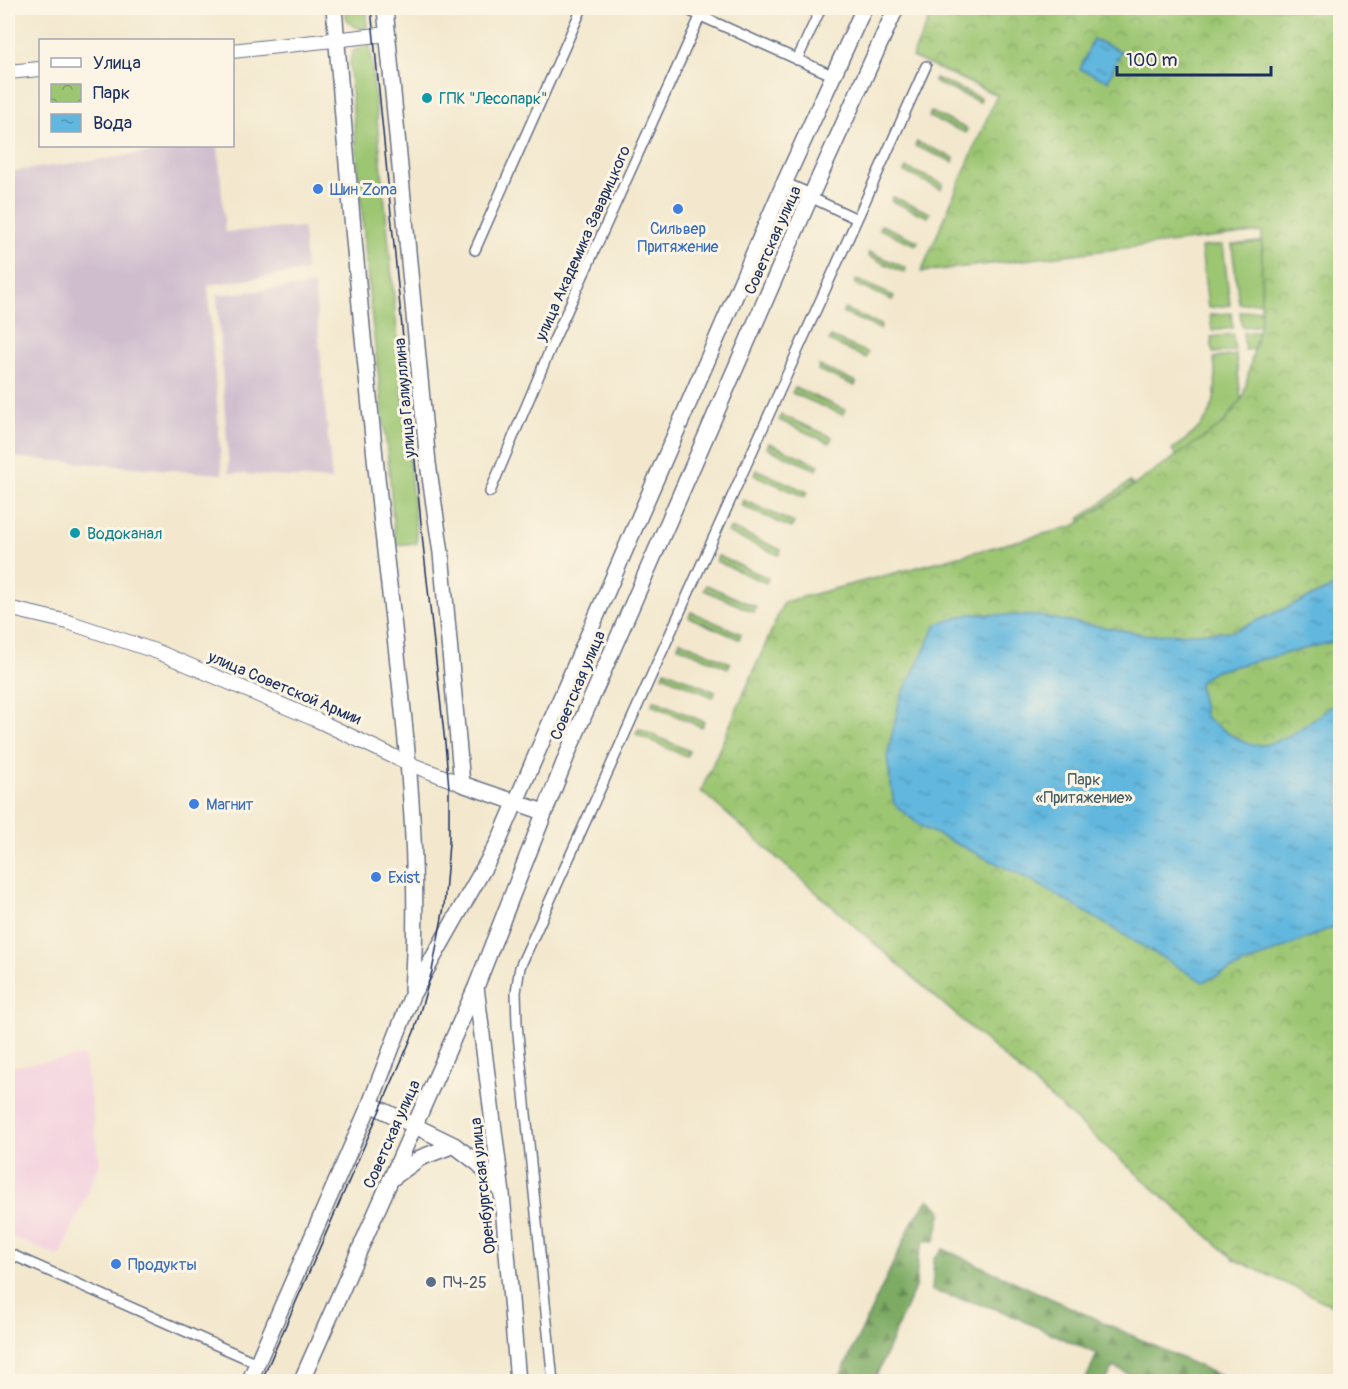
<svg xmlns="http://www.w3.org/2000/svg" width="1348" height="1389" font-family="Pangolin,sans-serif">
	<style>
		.built { fill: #f3cfdf }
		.industrial { fill: #cfbdce }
		.grass { fill: #9cc672; stroke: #5c7a68; stroke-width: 1.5 }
		.forest { fill: url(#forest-firs); stroke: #4c6d61; stroke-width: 1.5 }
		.park { fill: url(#park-crowns); stroke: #5c7a68; stroke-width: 1.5 }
		.water { fill: url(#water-ripples); stroke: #3e739e; stroke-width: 1.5 }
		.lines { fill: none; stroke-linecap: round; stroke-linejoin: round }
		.street-casing { stroke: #677085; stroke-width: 12 }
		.secondary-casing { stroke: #677085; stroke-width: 16 }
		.primary-casing { stroke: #677085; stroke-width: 18 }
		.street { stroke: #fff; stroke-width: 9 }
		.secondary { stroke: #fff; stroke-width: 14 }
		.primary { stroke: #fff; stroke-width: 15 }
		.tram { stroke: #1b2f5e; stroke-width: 1.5 }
		.culture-dot { fill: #0f9aa8; stroke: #fcf5e5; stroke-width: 2 }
		.shop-dot { fill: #3f7fe0; stroke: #fcf5e5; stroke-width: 2 }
		.service-dot { fill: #5c6f8a; stroke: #fcf5e5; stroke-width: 2 }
		.labels { text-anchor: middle; stroke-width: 6; stroke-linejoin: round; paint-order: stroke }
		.culture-label { font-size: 16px; fill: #0d838f; stroke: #fcf5e5; text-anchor: start }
		.shop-label { font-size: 16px; fill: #366cbe; stroke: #fcf5e5; text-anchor: start }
		.street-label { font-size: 16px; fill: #1b2f5e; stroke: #fcf5e5 }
		.park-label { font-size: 16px; fill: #425c64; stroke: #fcf5e5 }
		.service-label { font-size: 16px; fill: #4e5e75; stroke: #fcf5e5; text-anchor: start }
	</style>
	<defs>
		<pattern id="forest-firs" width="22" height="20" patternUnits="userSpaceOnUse" patternTransform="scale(1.5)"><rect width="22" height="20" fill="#7dab64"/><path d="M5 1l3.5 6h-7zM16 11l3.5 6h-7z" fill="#668c56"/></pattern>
		<pattern id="park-crowns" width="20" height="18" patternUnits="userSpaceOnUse" patternTransform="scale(1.5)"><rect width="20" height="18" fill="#9cc672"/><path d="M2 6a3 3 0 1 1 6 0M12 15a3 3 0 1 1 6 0" fill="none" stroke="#7ea161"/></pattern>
		<pattern id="water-ripples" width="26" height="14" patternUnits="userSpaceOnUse" patternTransform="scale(1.5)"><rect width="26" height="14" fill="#62b7de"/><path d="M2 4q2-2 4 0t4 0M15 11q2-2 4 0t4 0" fill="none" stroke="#5095b7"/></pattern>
	</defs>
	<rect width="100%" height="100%" fill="#fcf5e5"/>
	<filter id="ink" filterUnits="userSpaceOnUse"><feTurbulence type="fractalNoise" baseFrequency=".0167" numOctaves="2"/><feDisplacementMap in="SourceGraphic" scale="12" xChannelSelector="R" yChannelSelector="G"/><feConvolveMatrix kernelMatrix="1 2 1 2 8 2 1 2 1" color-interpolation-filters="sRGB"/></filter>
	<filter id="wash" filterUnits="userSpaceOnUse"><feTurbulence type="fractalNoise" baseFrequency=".008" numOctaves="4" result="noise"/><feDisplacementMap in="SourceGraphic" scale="24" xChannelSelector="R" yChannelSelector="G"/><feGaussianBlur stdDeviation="1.35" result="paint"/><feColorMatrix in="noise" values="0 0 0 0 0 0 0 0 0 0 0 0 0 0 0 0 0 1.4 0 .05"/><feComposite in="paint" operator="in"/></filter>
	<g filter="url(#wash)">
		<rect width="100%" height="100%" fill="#f3e8ce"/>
		<path class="built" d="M84,1056L100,1163L60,1257L8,1235V1067Z"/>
		<path class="industrial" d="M161,146H192V148L218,146L225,232L303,227L306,271L208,285L222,474L8,457V172L161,151Z
			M314,285L332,480L229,473L217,295Z"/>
		<path class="grass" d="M344,8H367V26L365,29C350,27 346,22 344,8Z
			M370,45L417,543L395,545L389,467L370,302L351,89L350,61L353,51Z
			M935,78L981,98L980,102L934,82Z
			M931,112L967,129L966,133L929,117Z
			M917,142L954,158L953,162L915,146Z
			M906,168L943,184L941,189L904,172Z
			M893,197L930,213L928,217L891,201Z
			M881,225L918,241L916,245L879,229Z
			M1276,240L1282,300L1239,304L1232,245Z
			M1223,245L1230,305L1208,308L1201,247Z
			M869,252L906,268L905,273L868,256Z
			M857,280L894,296L892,300L855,284Z
			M1282,307L1284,323L1242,327L1240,312Z
			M844,309L881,325L880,329L843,313Z
			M1231,313L1233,328L1212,331L1210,315Z
			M1284,329L1286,346L1245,350L1243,333Z
			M1233,334L1235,351L1213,353L1211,337Z
			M831,337L868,353L866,358L829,341Z
			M1236,355L1246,444L1192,480L1172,450C1213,420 1219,408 1214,358Z
			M819,366L856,382L855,386L818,370Z
			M795,388L845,410L843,415L792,393Z
			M781,415L832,437L830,443L779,420Z
			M769,443L819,465L817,470L767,448Z
			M757,470L807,492L805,497L755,475Z
			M1130,482L1144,502L1083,522L1079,519Z
			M743,500L794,523L791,528L741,505Z
			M731,528L781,550L779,555L728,533Z
			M718,556L768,578L766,583L716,561Z
			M706,585L756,607L754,612L704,590Z
			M691,612L741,634L739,639L689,617Z
			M680,641L730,663L728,668L678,646Z
			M665,670L715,692L713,697L663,675Z
			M654,700L704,722L702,727L652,705Z
			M639,729L689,751L687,757L636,734Z"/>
		<path class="forest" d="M929,1199L942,1211L935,1241H924L918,1257L916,1285L874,1381H838L913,1221Z
			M943,1249L1231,1381H1145L1113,1367L1106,1381H1085L1097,1354L997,1309L932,1291L934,1258Z"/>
		<path class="park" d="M934,8H1340V1309L1234,1259L701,791L784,602L1074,526L1223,424L1243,397L1261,319L1262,232L921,272L997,95L912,57Z"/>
		<path class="water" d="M1093,39L1121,51L1108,81L1080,69Z
			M1340,584V640L1216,671L1202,679L1199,684L1205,717C1218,726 1234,739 1249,744C1276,753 1319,715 1340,700V924L1203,982L1033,881L922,827L894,804L887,757L900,699L937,624L970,614L1037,616L1150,635L1234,631Z"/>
	</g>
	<g filter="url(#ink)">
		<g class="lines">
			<g class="street-casing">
				<path id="street" d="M683,8L834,76
					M797,60L821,8
					M810,197L857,219
					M475,250L582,8
					M490,492L554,340L704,8
					M8,1253L257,1363
					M553,1382L517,1024L516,992L520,967L926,66"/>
			</g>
			<g class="secondary-casing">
				<path id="secondary" d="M232,51L388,34
					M8,72L40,69
					M8,608L68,622L158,652L317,720L407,763L462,784"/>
			</g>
			<g class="primary-casing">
				<path id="primary" d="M334,8C338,52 341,97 345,141C355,256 366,372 378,487C395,653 424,823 412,990
					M385,8L428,463L441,553L462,784L544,812
					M783,185L810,197
					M476,987L502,1194L518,1382
					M370,1104L454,1145L479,1164L502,1193
					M390,1180L420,1158L454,1145
					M249,1382L370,1104L412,995L498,843L782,188L864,8
					M301,1382L476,987L571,745L809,200L896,8"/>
			</g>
			<use href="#street" class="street"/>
			<use href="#secondary" class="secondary"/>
			<use href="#primary" class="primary"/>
			<path class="tram" d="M261,1382L414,1032L432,971L444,907L449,843V788L445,743L423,544L371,8"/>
		</g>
	</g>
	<g class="culture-dot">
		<circle cx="427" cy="98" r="6"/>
		<circle cx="75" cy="533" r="6"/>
	</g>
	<g class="shop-dot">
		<circle cx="318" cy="189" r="6"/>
		<circle cx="678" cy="209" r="6"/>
		<circle cx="194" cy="804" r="6"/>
		<circle cx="376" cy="877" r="6"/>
		<circle cx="116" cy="1264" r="6"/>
	</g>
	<circle class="service-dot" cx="431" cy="1282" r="6"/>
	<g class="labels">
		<g class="culture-label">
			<text x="439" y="104">ГПК "Лесопарк"</text>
			<text x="87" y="539">Водоканал</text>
		</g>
		<g class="shop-label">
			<text x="330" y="195">Шин Zona</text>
			<text x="678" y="234" text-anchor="middle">Сильвер<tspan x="678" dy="18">Притяжение</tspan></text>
			<text x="206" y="810">Магнит</text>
			<text x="388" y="883">Exist</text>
			<text x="128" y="1270">Продукты</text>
		</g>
		<g class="street-label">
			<text transform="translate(772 240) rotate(-66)" y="6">Советская улица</text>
			<text transform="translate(582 243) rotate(-66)" y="6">улица Академика Заварицкого</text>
			<text transform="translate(404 398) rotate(-95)" y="6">улица Галиуллина</text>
			<text transform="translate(577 685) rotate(-67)" y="6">Советская улица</text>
			<text transform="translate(285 687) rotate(23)" y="6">улица Советской Армии</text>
			<text transform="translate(391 1134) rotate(-66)" y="6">Советская улица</text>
			<text transform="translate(482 1186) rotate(-96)" y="6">Оренбургская улица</text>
		</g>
		<g class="park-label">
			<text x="1084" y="785">Парк<tspan x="1084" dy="18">«Притяжение»</tspan></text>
		</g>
		<g class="service-label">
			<text x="443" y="1288">ПЧ-25</text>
		</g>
	</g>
	<rect width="1348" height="1389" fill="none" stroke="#fcf5e5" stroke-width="30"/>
	<rect x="39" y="39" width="195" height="108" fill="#fcf5e5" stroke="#a2a6af" stroke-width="1.5"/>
	<rect x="51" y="58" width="30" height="9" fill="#ffffff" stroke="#a2a6af" stroke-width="1.5"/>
	<text x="93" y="69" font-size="18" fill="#1b2f5e">Улица</text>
	<rect x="51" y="84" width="30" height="18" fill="url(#park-crowns)" stroke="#a2a6af" stroke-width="1.5"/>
	<text x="93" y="99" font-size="18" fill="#1b2f5e">Парк</text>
	<rect x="51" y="114" width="30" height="18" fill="url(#water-ripples)" stroke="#a2a6af" stroke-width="1.5"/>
	<text x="93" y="129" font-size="18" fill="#1b2f5e">Вода</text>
	<path d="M1117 66v9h154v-9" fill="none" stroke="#1b2f5e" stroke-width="3"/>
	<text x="1126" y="66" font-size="18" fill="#1b2f5e" stroke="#fcf5e5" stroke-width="4.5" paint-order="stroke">100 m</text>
</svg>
